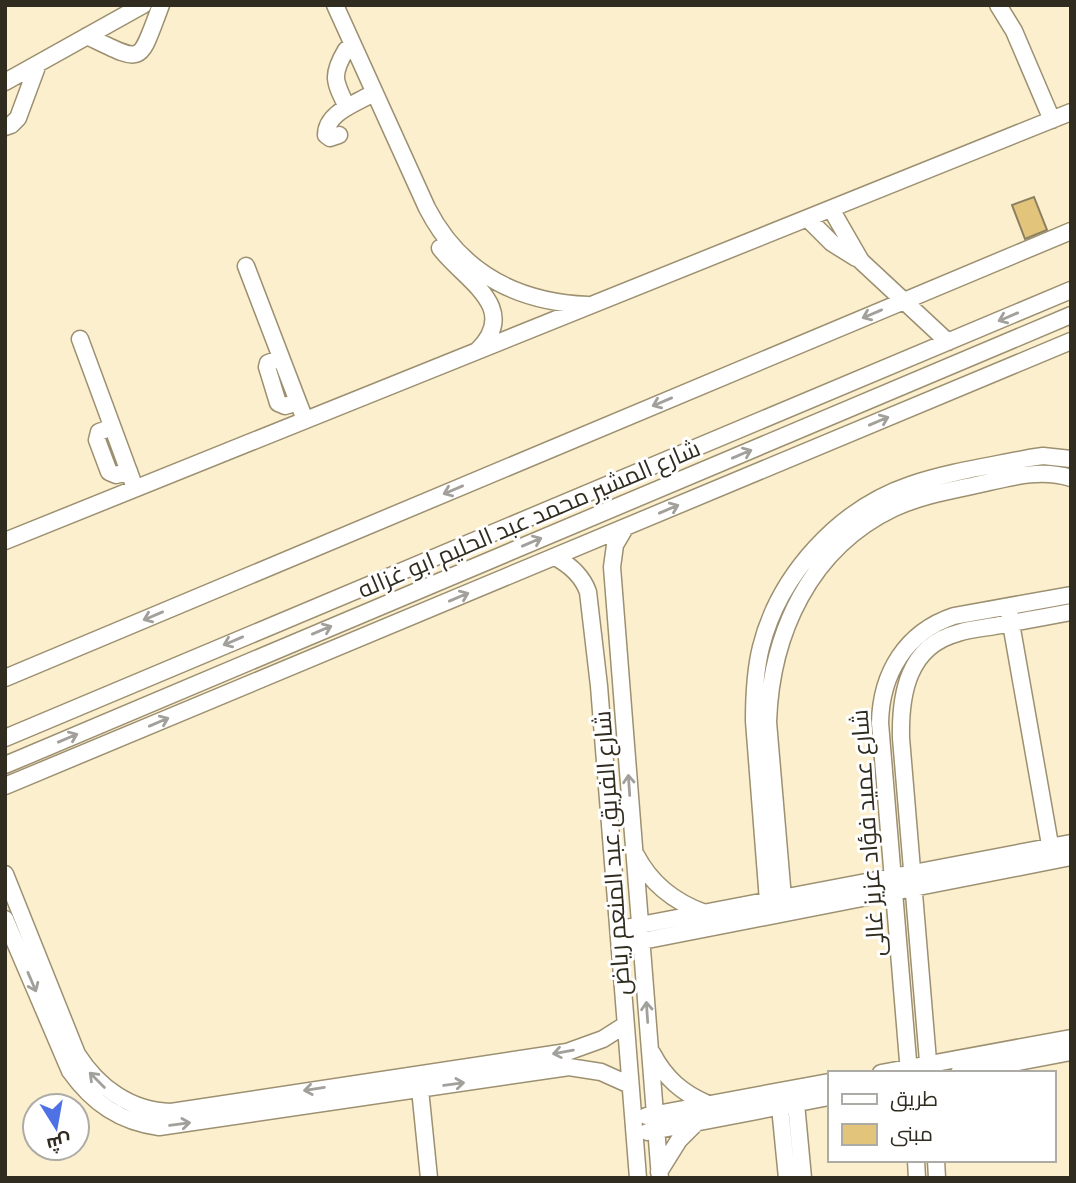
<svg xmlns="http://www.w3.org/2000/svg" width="1076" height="1183" font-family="Cabin,Cairo,sans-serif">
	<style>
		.building { fill: #e2c47a; stroke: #8b7f61; stroke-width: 2 }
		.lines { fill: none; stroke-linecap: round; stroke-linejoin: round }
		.minor-casing { stroke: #9c9071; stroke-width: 19 }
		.minor { stroke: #fff; stroke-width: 16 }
		.oneway { stroke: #a2a09b }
		.labels { text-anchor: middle; stroke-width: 6; stroke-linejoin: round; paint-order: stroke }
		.street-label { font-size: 24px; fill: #312c20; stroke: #fff }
	</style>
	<rect width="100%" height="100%" fill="#fcefce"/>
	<path class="building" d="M1034,197L1047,230L1025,239L1012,205Z"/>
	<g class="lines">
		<g class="minor-casing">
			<path id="minor" d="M335,5L427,208C460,272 516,302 588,305
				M998,5L1014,31L1052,120
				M87,36C145,64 138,65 161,5
				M346,50C331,75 334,81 347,107
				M5,82L143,5
				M5,127L11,125L18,118L38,64
				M339,135L330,138L326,135C326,114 352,105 368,96
				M831,209L861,261L948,342
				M808,219L832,243L856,258
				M440,248C464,280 521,307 478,350
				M246,266L305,420
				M80,339L135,488
				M281,358L268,363L267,367L278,403L285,406L298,402
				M112,427L99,432L97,440L109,472L116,475L129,471
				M625,528L615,545L612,567L660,1178
				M5,541L1071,112
				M555,557C570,565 582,575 588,592L599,686L638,1178
				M1009,612L1052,856
				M5,678L1071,231
				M5,738L1071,290
				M5,765L1071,315
				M5,786L1071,341
				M636,855C651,884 674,902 705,913
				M5,874L77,1054C98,1087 130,1111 171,1112L567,1052L603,1039L625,1025
				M783,898L768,722C771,633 810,548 894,508C920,496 948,491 976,485C1008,478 1039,468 1071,478
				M768,901L754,721C754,696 755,671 761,647C779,575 839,509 910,485C948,472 990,466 1029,458L1043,456L1071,459
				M5,919L70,1071C93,1103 120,1122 159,1127L569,1067L601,1072L630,1085
				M630,927L1071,843
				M632,943L1071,857
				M652,1053C665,1078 682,1093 708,1104
				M881,1073L1071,1038
				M909,1073L880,723C881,673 906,632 954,616L1071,595
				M929,1073L901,738C900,694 908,646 958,633C970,629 983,628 995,626C1021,621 1046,617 1071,612
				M959,1073L1071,1052
				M420,1089L429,1178
				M795,1093L803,1178
				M779,1097L787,1178
				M646,1116L829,1082
				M647,1132L829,1097
				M916,1160L917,1178
				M936,1160L937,1178
				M659,1172L679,1140L697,1122"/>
		</g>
		<use href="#minor" class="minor"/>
	</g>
	<defs><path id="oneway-shaft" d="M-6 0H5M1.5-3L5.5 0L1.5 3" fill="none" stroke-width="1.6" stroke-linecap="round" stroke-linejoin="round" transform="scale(1.75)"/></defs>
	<g class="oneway">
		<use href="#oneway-shaft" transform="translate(872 314) rotate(157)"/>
		<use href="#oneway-shaft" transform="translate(1008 317) rotate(157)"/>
		<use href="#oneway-shaft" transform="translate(662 402) rotate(157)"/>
		<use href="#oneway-shaft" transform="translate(879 421) rotate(-23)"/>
		<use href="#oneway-shaft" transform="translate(742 454) rotate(-23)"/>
		<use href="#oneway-shaft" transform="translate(453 490) rotate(157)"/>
		<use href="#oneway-shaft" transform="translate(669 509) rotate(-23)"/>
		<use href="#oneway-shaft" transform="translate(532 542) rotate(-23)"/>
		<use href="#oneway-shaft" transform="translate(459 597) rotate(-23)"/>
		<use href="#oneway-shaft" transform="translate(153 616) rotate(157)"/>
		<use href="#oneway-shaft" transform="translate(322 630) rotate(-23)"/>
		<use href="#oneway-shaft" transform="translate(233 641) rotate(157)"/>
		<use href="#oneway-shaft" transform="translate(159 722) rotate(-23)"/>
		<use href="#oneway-shaft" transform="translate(68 738) rotate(-23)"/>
		<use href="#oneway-shaft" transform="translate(629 785) rotate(-94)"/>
		<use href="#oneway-shaft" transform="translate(32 982) rotate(67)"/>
		<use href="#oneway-shaft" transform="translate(647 1012) rotate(-94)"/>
		<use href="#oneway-shaft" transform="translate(563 1052) rotate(170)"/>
		<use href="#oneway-shaft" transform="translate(97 1080) rotate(-135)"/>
		<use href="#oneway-shaft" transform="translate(454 1084) rotate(-8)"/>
		<use href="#oneway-shaft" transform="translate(314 1089) rotate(171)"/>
		<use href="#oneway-shaft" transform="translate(180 1124) rotate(-8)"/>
	</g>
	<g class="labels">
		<g class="street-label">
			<text transform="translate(529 519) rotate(-23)" y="8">شارع المشير محمد عبد الحليم ابو غزاله</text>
			<text transform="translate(868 833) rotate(-94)" y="8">شارع عميد فؤاد عزيز غالى</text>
			<text transform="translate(612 853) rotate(-94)" y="8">شارع الفريق عبد المنعم رياض</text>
		</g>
	</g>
	<rect width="1076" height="1183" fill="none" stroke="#312c20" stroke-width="14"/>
	<rect x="828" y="1071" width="228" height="91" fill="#ffffff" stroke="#adaba6" stroke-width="2"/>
	<rect x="842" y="1094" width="35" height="10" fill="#ffffff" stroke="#adaba6" stroke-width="2"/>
	<text x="890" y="1106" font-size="21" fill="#312c20">طريق</text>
	<rect x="842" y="1124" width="35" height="21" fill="#e2c47a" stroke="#adaba6" stroke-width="2"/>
	<text x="890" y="1141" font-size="21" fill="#312c20">مبنى</text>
	<g transform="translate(56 1127) rotate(169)"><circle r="33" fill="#ffffff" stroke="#adaba6" stroke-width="2"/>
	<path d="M0-5L12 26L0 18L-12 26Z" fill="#4e71e5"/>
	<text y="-10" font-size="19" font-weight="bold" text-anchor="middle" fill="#312c20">ش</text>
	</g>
</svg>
